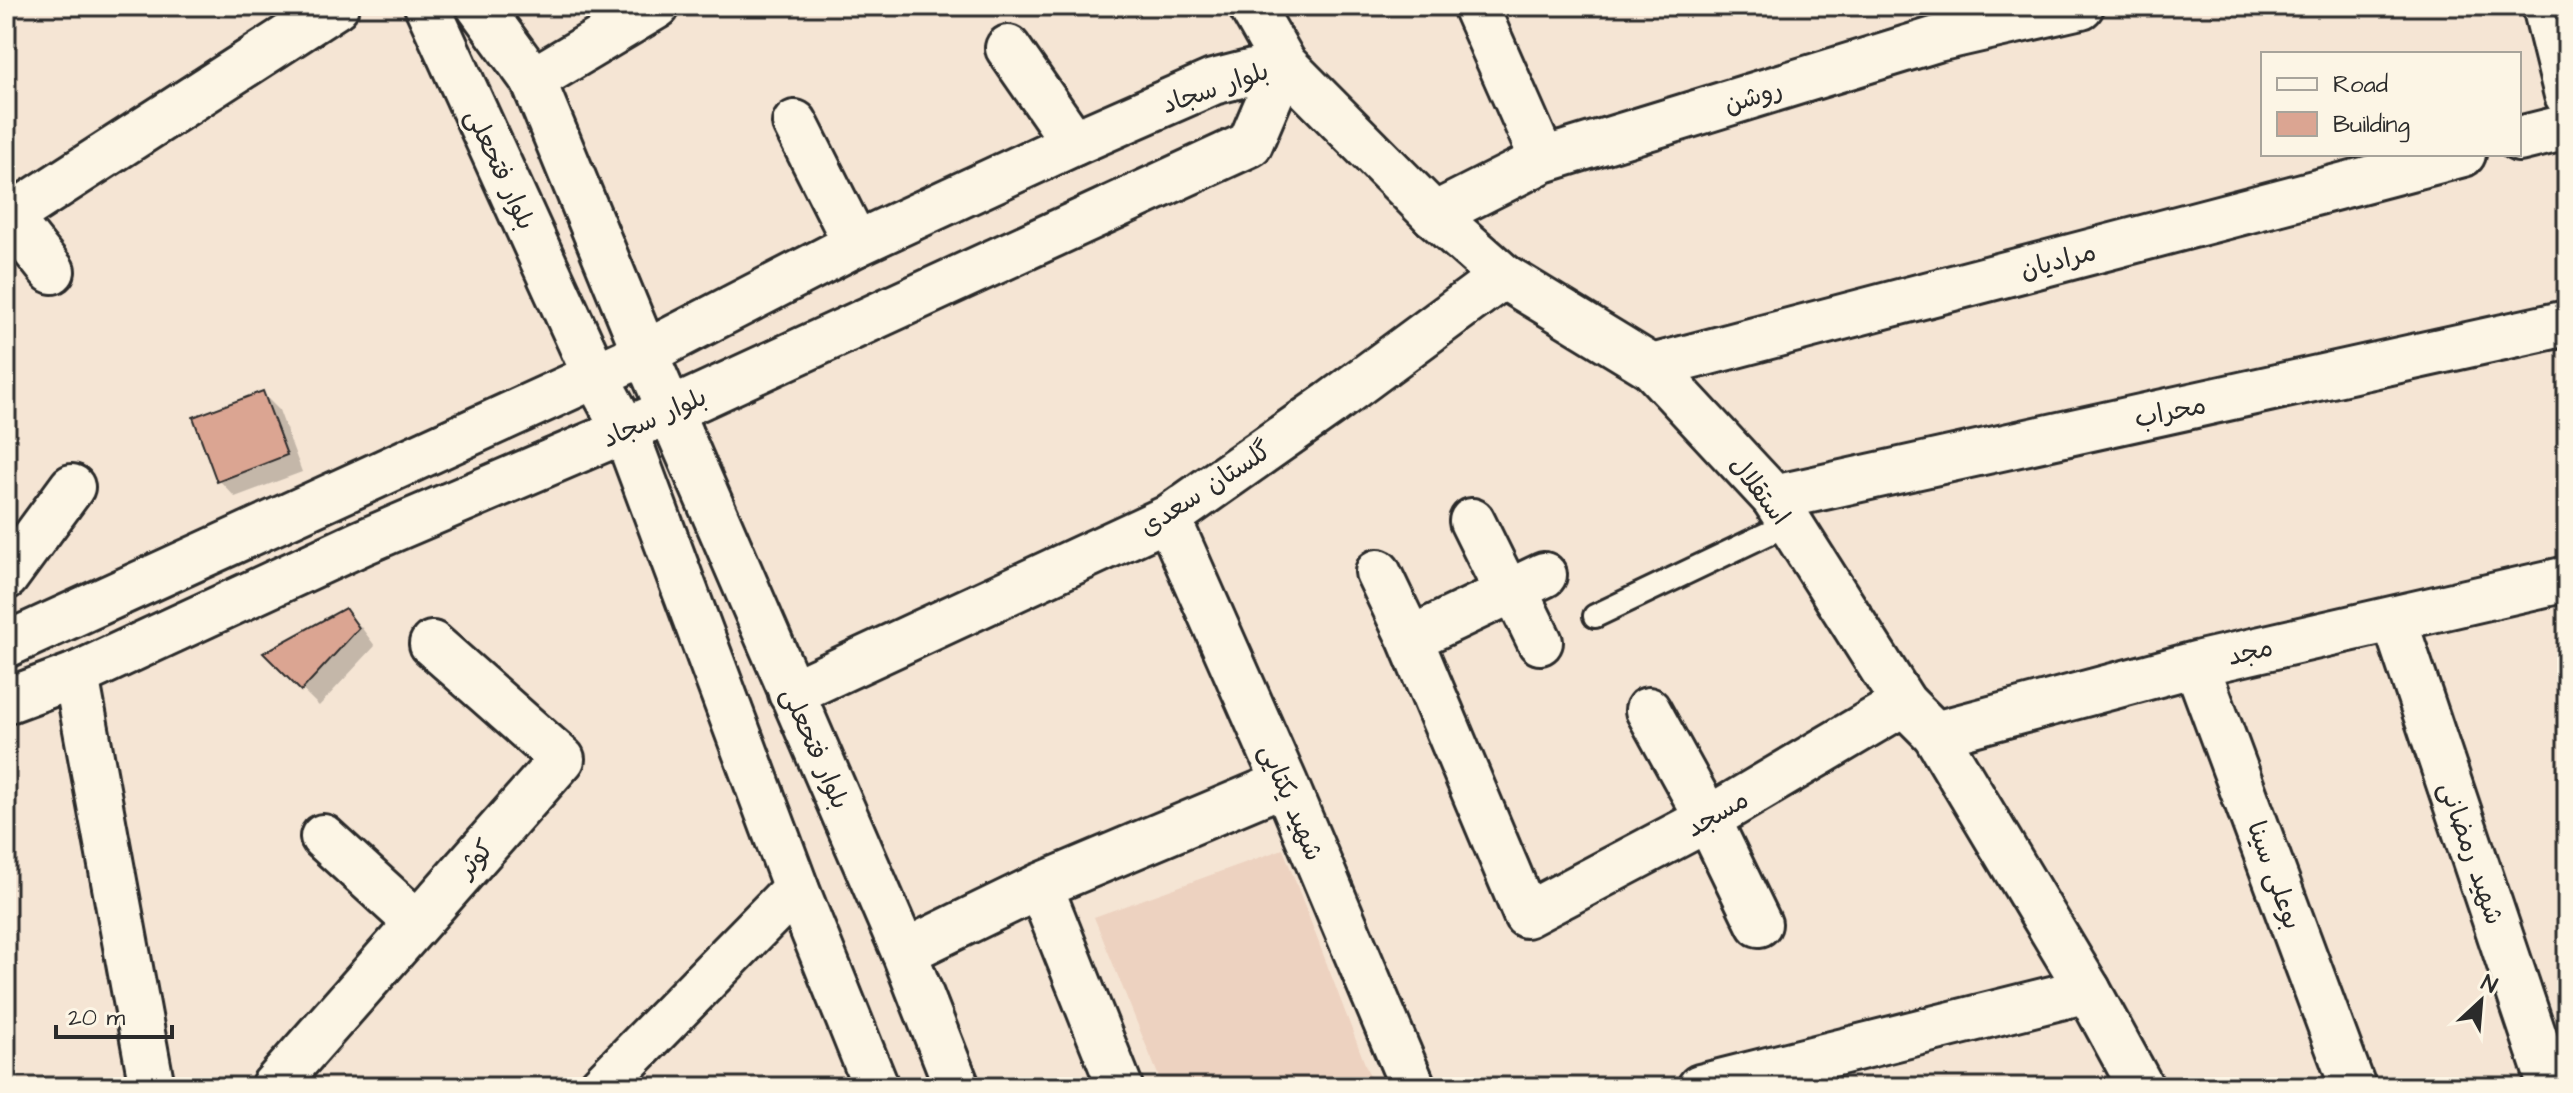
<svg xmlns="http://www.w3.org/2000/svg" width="2573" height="1093" font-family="'Architects Daughter','Playpen Sans Arabic',sans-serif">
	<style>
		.built { fill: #edd2c0 }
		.shadow { fill: #0003 }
		.building { fill: #dba592; stroke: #2b2b2b; stroke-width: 2 }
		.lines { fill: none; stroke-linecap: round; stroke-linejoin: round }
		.lane-casing { stroke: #2b2b2b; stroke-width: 28 }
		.street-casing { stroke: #2b2b2b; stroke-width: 50 }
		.secondary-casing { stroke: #2b2b2b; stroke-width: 50 }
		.lane { stroke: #fcf5e5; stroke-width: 22 }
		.street { stroke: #fcf5e5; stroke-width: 44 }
		.secondary { stroke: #fcf5e5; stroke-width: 44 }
		.labels { text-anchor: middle; stroke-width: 6; stroke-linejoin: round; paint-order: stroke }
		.street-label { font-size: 26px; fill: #2b2b2b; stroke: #fcf5e5 }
	</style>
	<rect width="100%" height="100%" fill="#f5e5d4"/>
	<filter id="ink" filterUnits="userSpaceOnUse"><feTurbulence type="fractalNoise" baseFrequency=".0125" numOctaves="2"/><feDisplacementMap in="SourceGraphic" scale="16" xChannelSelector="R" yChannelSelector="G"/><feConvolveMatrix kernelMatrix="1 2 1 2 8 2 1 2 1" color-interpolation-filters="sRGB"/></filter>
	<g filter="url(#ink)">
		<path class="built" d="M1283,849L1373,1085L1367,1087H1163L1094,917Z"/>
		<path class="shadow" d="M262,393L279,410L302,472L235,497L219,480Z
			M344,610L361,627L375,646L319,706L266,654Z"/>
		<path class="building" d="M263,391L287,455L217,482L193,417Z
			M345,608L359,628L301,691L263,653Z"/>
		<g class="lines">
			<g class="lane-casing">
				<path id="lane" d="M1595,616L1788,524"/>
			</g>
			<g class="street-casing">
				<path id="street" d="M1475,6L1543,160
					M1008,48L1074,143
					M533,80L657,6
					M795,123L856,244
					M2519,139L2567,127
					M1434,215L1543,160L1937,39L2081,6
					M9,217L52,271
					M6,219L336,6
					M1652,367L2463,154
					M1774,498L2567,323
					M1168,518L1285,783L1413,1087
					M1472,521L1507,592
					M1378,572L1410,639L1526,915L1708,819L1904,703
					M6,577L72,487
					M1514,589L1540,642
					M2394,619L2551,1087
					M1410,639L1544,575
					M2196,664L2353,1087
					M76,675L152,1087
					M791,693L1168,518L1330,404L1503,276
					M1648,710L1708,819L1759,924
					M1935,734L2196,664L2567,579
					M323,837L417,923
					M1040,886L1120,1087
					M904,952L1040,886L1285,783
					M273,1087L562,759L432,644
					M601,1087L796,888
					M1700,1087L2088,990"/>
			</g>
			<g class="secondary-casing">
				<path id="secondary" d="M427,6L595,375L625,430L796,888L876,1087
					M479,6L533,80L645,353L904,952L957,1087
					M1251,6L1284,64L1434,215L1503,276L1652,367L1774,498L1904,703L1935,734L2088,990L2141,1087
					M2545,6L2567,95
					M6,645L645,353L856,244L1074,143L1213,82L1284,64
					M6,701L76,675L361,543L670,411L1250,144L1284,64"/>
			</g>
			<use href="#lane" class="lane"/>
			<use href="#street" class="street"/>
			<use href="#secondary" class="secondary"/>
		</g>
	</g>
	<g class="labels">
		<g class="street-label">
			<text transform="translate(1215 87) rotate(-19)" y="9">بلوار سجاد</text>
			<text transform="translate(1753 96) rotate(-17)" y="9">روشن</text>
			<text transform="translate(501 169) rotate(65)" y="9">بلوار فتحعلی</text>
			<text transform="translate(2058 260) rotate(-15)" y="9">مرادیان</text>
			<text transform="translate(2170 411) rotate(-12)" y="9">محراب</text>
			<text transform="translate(654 417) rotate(-24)" y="9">بلوار سجاد</text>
			<text transform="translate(1205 488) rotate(-33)" y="9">گلستان سعدی</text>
			<text transform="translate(1760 490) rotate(52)" y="9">استقلال</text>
			<text transform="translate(2250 651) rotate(-13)" y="9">مجد</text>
			<text transform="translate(816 748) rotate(66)" y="9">بلوار فتحعلی</text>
			<text transform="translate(1292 802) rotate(67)" y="9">شهید یکتایی</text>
			<text transform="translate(1717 813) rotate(-30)" y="9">مسجد</text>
			<text transform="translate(2472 853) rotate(71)" y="9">شهید رمضانی</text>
			<text transform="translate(475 858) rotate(-48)" y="9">کوثر</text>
			<text transform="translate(2275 875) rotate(70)" y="9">بوعلی سینا</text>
		</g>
	</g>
	<rect width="2573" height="1093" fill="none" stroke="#fcf5e5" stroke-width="32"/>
	<rect x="16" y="16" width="2541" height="1061" fill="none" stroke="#2b2b2b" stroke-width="3" filter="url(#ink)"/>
	<rect x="2261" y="52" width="260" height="104" fill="#fcf5e5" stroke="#a8a49b" stroke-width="2"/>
	<rect x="2277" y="78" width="40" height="12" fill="#fcf5e5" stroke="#a8a49b" stroke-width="2"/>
	<text x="2333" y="92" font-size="24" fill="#2b2b2b">Road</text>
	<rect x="2277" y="112" width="40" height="24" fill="#dba592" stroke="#a8a49b" stroke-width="2"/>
	<text x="2333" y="132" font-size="24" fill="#2b2b2b">Building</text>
	<g transform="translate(2481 1001) rotate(26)" stroke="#fcf5e5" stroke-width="6" paint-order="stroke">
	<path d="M0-6L14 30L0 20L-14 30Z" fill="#2b2b2b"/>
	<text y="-12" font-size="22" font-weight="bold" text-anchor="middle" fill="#2b2b2b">N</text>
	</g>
	<path d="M56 1025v12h116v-12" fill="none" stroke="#2b2b2b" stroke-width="4"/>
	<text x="68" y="1025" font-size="24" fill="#2b2b2b" stroke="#fcf5e5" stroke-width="6" paint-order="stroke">20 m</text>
</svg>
